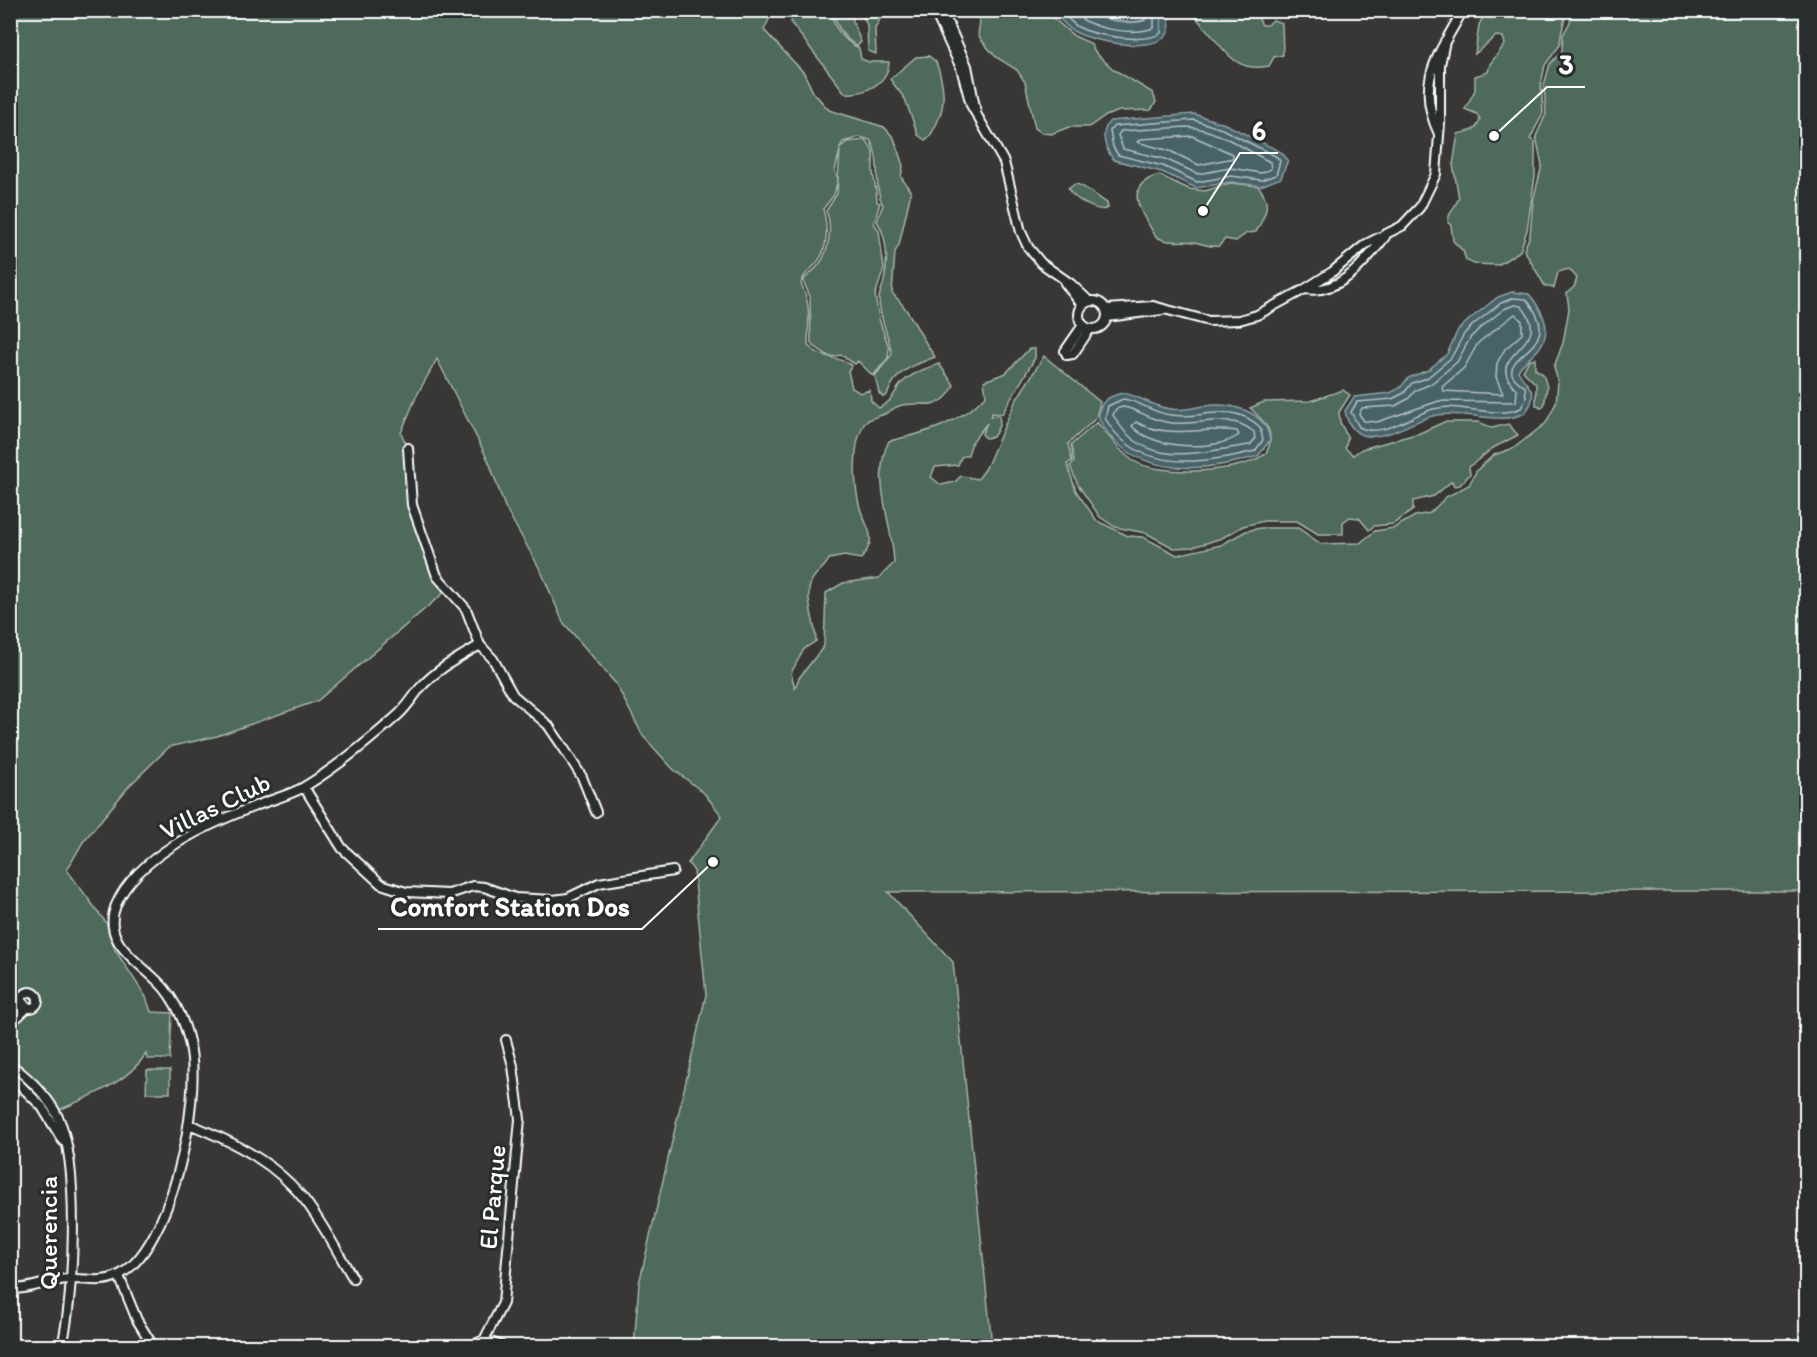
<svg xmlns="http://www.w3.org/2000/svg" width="1817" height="1357" font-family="Itim,sans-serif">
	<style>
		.green { fill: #4e6a5a; stroke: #a6b4ac; stroke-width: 1.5 }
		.water { fill: #466369; stroke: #90a1a5; stroke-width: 1.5 }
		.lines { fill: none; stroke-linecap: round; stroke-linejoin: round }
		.shore { stroke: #b5c1c3; stroke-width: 1.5 }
		.minor-casing { stroke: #fff; stroke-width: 12 }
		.minor { stroke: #2a2d2e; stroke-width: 8 }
		.labels { text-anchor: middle; stroke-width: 6; stroke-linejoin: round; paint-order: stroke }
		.street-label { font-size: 26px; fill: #fff; stroke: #2a2d2e }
		.leader { fill: none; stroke: #fff; stroke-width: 2 }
		.callout-dot { fill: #fff; stroke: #2a2d2e; stroke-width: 2 }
		.callout-label { font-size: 27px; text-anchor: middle; font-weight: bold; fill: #fff; stroke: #2a2d2e; stroke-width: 6; stroke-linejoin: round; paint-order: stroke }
	</style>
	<rect width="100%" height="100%" fill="#383736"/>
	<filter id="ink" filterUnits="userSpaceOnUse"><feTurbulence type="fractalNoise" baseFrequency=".0167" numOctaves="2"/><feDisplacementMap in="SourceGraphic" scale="12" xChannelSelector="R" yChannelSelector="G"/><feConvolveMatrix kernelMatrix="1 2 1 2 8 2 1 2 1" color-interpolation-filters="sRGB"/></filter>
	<g filter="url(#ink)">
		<path class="green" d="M10,11H773L764,30L804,73L813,92L829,110L884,127L894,138L903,166L901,177L911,192L899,245L895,252L892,293C911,311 919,335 935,357C912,366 896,370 887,395L883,397L879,393L875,376L892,354C889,335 879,318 879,299C879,293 883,287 884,281C888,262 888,238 877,221L883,205C872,185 883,162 870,140L860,137L843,142L839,149L847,142L865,140C877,151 872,157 873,172C874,182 877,191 877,202L880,203L874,223L879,231L884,269L875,295L879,319L889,348L888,358L873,376L858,361L855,364L841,355L830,357L811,344L810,296L803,281C807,275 813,272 817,267C829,254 833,227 826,211L837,194L840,150L835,171L838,179L834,195L823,209C828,227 829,250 815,265C808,272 803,275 801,284C812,305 808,324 808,346C825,361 836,354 852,366L848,371L852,388L860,393L870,390L871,401L879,408C892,402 893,394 901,384C910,374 926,368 939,364L954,385C941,415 921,399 899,406C893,408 888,413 882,415C875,417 866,419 863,426C852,447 854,486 860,508C867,530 879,537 861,559L844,556L829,559C825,569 815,572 811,582C804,599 816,623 816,641L804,649L791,673L795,688L799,678L824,646L826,593L843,583L879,578L894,563C893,524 870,477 889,441C929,432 956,425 986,396L984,381L1006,373L1029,349H1035V358L1002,414L992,413L990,417L997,415C1004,420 997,431 993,437L985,438L982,434L987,423L972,442L968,455L961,457L958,465L935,467L931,477L941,485L955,482L961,476L978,479L986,468L1015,402L1044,356L1100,402L1096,418L1068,444L1072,461L1067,464L1076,491L1097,521L1128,536L1143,537L1177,555L1221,545L1246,531L1260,528H1298L1321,544L1360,543L1375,531L1394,528L1415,516L1430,513L1446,497L1469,485L1477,470L1494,455L1514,448L1546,423L1556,403L1558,382L1554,367L1563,343L1569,309L1567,293L1574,287L1577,278L1569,269L1558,272L1554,288L1545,286L1524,250L1530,235L1533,201L1542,165L1536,136L1546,114L1544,85L1550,64L1562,51L1563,35L1570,22L1572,11H1806V891L888,892L953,962L992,1346H634L639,1284L706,995L694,871L688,863L722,816L704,793L673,769L643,736L616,684L563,622L541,571L505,507L489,462L437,359L416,397L401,433L408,448L415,519L447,590L317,701L217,736L169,747L130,785L83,842L67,870L107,924L115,950L146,997L151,1012L172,1013L170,1059H147L146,1054C126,1084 90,1096 57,1111L44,1092L10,1059Z
			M792,11H834C828,25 847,43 859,48L861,59L869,62H889C888,83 865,95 845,93L791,23Z
			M838,11H852L853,22L861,42L857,46C847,41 838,29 835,19Z
			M860,11H884L875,29L876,54L868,51L867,25Z
			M976,11H1045L1074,36L1090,43L1096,53L1113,69L1153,93L1156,102L1151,110L1119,111L1103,117L1089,127H1069L1051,134L1042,133L1035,128L1025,82L1017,70L996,57L982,41L978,34L980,22Z
			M1194,11H1261L1259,19L1262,25H1267L1273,20L1282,23L1283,55L1274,57L1269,66C1236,73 1226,52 1207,30C1201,23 1196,20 1194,11Z
			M1486,11H1566C1565,23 1560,32 1560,45L1545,65L1541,84L1543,113L1530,139L1535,142V176L1527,230L1520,251L1498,265L1474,264L1466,260L1463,251L1453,241L1451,225L1448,223L1449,216L1459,198L1453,165L1458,134C1469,131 1476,132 1480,120L1477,114L1465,109L1475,90V76L1488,72L1490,64L1505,44L1503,37L1496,36L1475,54L1479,25Z
			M929,56L936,62C944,84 947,103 936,125C933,131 931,137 925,140L918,135L905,99L890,79L916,57Z
			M1159,175L1189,189L1205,191L1230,183L1258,186C1273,204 1265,215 1256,232L1247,233L1236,241L1225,239L1219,246C1208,248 1203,243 1193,242C1181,240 1168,244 1157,237C1154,235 1151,228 1149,225C1136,205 1127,184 1159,175Z
			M1075,184C1082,184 1099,198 1107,203L1108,208C1098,214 1073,198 1068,189Z
			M1535,358V369L1543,374L1547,387L1544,406L1541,408L1536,405V384L1523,371L1529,360Z
			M1343,390L1350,395L1339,412L1340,422L1348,438L1345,448L1353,455L1362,449L1420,433L1444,422H1479L1492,428L1508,424L1518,435L1493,448L1469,467L1470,474L1460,485L1454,486L1452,481L1434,496L1413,501V510L1393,524L1374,526L1369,530L1359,518L1350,517L1343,522V534H1318L1297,521H1264L1243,526L1222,538L1193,547L1174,548L1146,533L1115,527L1100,517L1078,485L1070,466L1074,462L1071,445L1097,422C1107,434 1118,450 1132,460C1157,477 1244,474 1266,453C1277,433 1265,422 1250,408L1264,402L1310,401Z
			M147,1070H170V1093H146Z"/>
		<path class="water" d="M1051,11H1166C1189,61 1097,44 1075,32C1066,27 1059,17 1051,11Z
			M1194,114L1225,124L1281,152L1288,160L1281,178L1261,186L1231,182L1196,188L1162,172L1114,160C1105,149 1099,132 1110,121Z
			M1512,292L1529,294C1544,312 1555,333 1535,353C1529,359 1522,363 1518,371C1526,387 1542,390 1525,413C1499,426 1465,410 1437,415C1414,419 1393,438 1367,436C1354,435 1347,422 1345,411L1354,397L1390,393L1400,388L1408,378L1428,370L1447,354L1458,330L1470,319L1498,297Z
			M1123,393C1141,396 1152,407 1171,409C1182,411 1192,408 1203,406C1229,402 1266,410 1270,440L1258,456C1203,473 1130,479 1099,419C1098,402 1108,396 1123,393Z"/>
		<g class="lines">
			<path class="shore" d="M1060,10C1066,16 1071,23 1078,27C1095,36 1145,44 1161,33V10
				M1071,10C1087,29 1131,36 1154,28V10
				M1083,10C1098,18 1130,26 1145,20V10
				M1194,120L1222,129L1277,157L1280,161L1276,175L1261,180L1231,176L1197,182L1163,166L1118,155L1113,147L1110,131L1114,126Z
				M1186,127C1215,128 1245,149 1270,162L1271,169L1261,173L1230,168L1198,174L1165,159L1123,149L1118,135L1121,131Z
				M1192,136L1233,154V158L1199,165L1170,151L1137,142L1140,139Z
				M1513,298L1526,299C1566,347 1507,351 1512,374C1514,380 1521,383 1525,387L1526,398L1521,408C1494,420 1461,402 1433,409C1412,415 1382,439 1359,427L1351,412L1357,402L1392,399L1404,393L1412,383L1427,378L1451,358L1464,334L1474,324L1501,303Z
				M1514,305L1521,306C1559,348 1477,352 1517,390L1516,402L1439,401L1377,422L1364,421L1359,414L1362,408L1395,406L1408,399L1416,390L1431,384L1457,362L1470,338L1479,329L1504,309Z
				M1515,314L1522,321V334L1505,349L1497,363L1496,377L1503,394L1443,391L1442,387L1464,368L1478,343Z
				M1123,399C1140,401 1152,413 1171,415C1203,420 1230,400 1260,427L1263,440L1255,451C1203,464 1136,474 1105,418L1108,406Z
				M1123,407C1139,409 1150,421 1172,423C1201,426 1228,411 1254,432L1255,439L1250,445C1200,451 1145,472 1113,415L1116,409Z
				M1136,422C1168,440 1203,426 1237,431L1239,435C1216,452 1151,449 1132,426Z"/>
			<g class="minor-casing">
				<path id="minor" d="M934,10L961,68L971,105L1004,162L1021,232L1028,247L1041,263L1071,284L1089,301
					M942,10L967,66L976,112
					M1439,134C1414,82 1439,54 1463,10
					M1065,283L1082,305
					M1305,289C1341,295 1365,261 1385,237
					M1079 315a14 14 0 1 1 28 0a14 14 0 1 1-28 0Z
					M1106,309L1153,306L1209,321L1239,320L1257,315L1305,289L1332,272L1366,244L1402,226L1420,207L1436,174L1440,123V65L1445,41
					M1107,317L1162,310
					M1083,325L1065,351L1067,355L1073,354L1090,329
					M408,448L412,505L437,576L466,609L480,645L493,659L513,695L548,725L563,747L582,777L596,812
					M304,787L342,848L381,884L406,892L449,894L473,886L484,887L515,898L553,900L568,898L599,883L673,871
					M22 1000a8 8 0 1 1 16 0a8 8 0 1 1-16 0Z
					M10,1016L24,1004
					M10,1024L28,1007
					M10,1064C29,1078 49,1097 59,1119C80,1165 74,1297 62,1346
					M10,1075L42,1107L63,1141
					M189,1124C234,1142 277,1163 307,1203C324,1226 338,1253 353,1278
					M119,1276L137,1320L153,1346
					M10,1289C30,1290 48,1280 68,1279C86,1278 100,1284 117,1276C171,1251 202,1100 190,1046C186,1026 177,1004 164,988C143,963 100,945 116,905C137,855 211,823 258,805C273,799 290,795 304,787C337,767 370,740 398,715C407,707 413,697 420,688C437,669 458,658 480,645
					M484,1340L502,1346
					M471,1346L484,1340L503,1303L520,1119L513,1066L506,1040"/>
			</g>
			<use href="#minor" class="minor"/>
		</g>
	</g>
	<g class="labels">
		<g class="street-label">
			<text transform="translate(215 806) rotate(-26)" y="9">Villas Club</text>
			<text transform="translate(492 1197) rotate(-85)" y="9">El Parque</text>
			<text transform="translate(48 1233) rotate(-90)" y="9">Querencia</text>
		</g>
	</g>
	<path class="leader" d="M1494 136L1547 87H1585M1203 211L1240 153H1278M713 862L642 929H378"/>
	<g class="callout-dot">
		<circle cx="1494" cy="136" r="6"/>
		<circle cx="1203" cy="211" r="6"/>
		<circle cx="713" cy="862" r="6"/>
	</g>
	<g class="callout-label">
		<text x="1566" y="74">3</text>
		<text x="1259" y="140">6</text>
		<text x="510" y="916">Comfort Station Dos</text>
	</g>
	<rect width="1817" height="1357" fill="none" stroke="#2a2d2e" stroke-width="36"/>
	<rect x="18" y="18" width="1781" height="1321" fill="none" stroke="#fff" stroke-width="2" filter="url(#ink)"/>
</svg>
